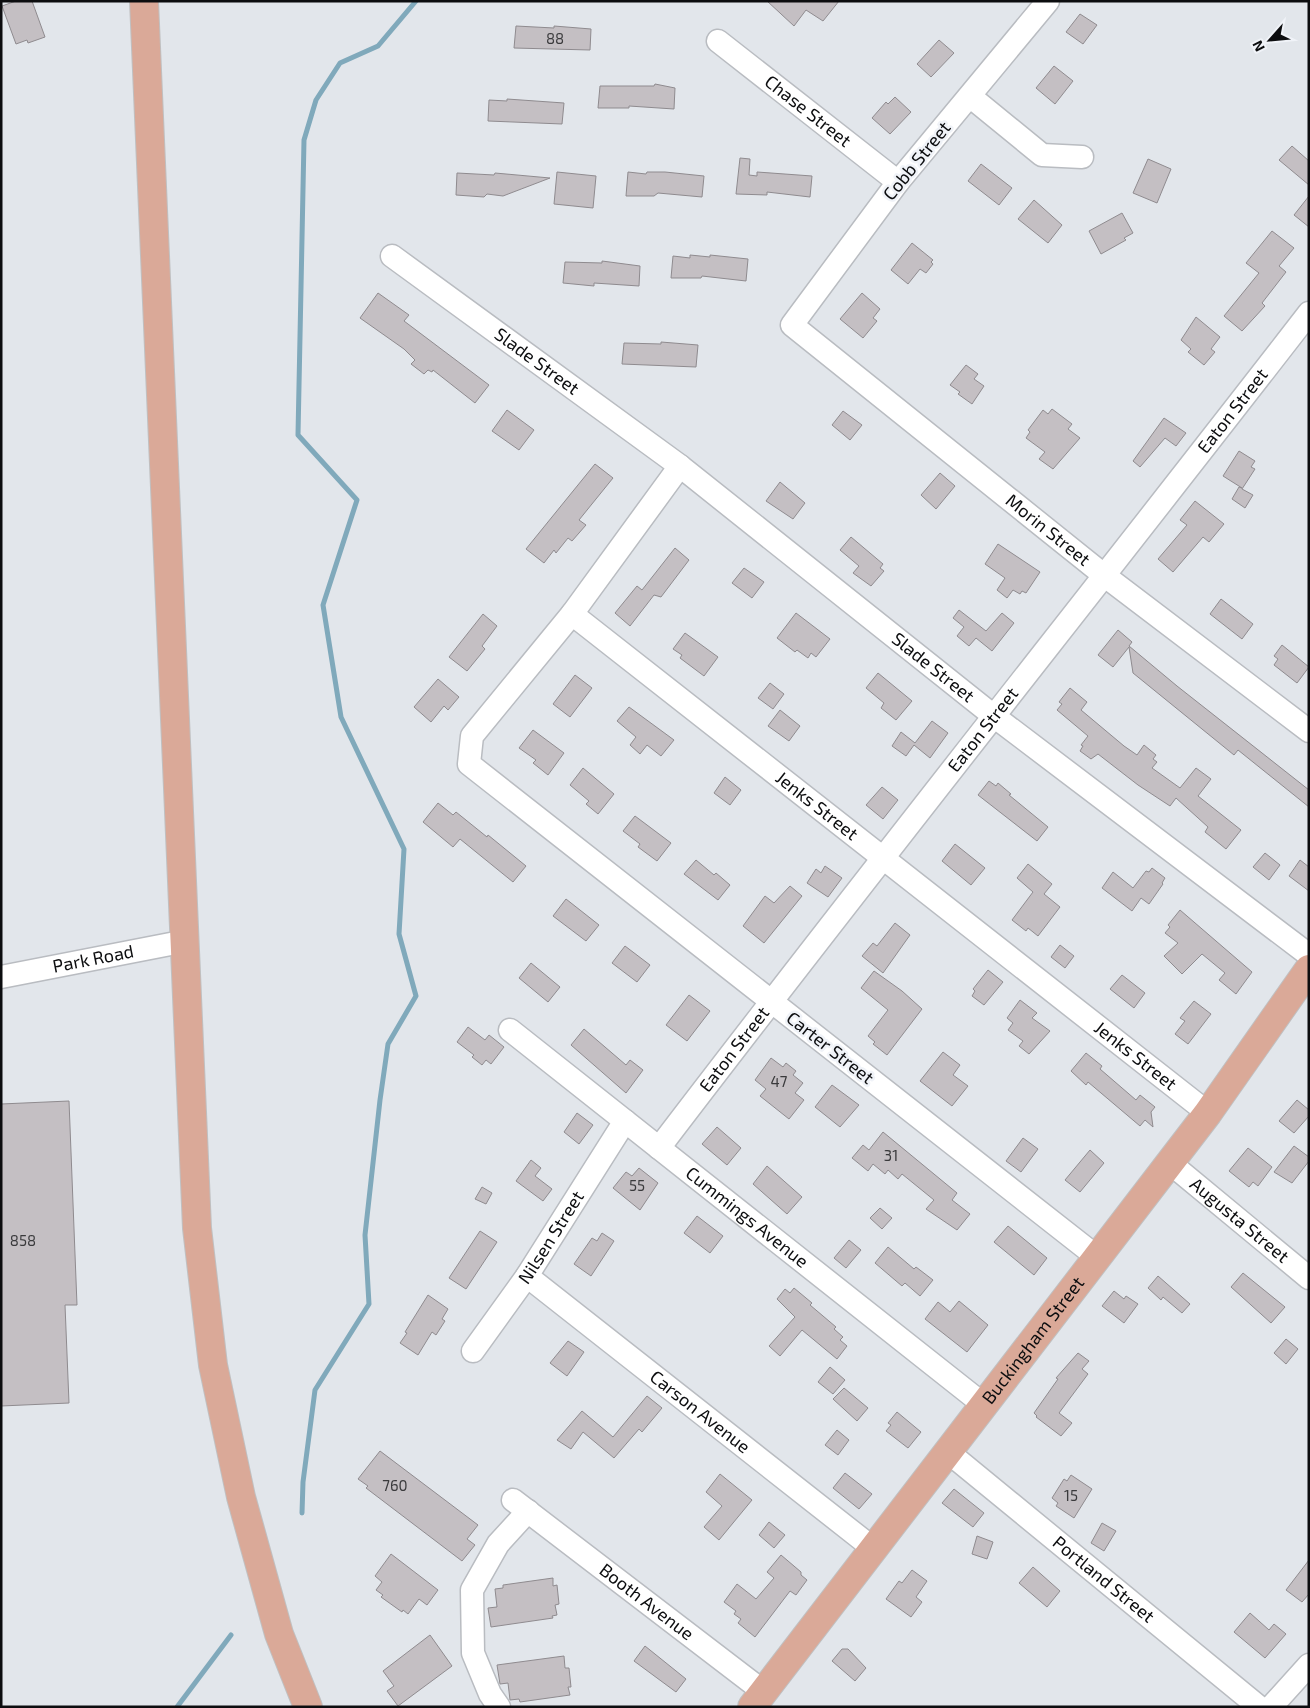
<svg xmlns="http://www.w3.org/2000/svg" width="1310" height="1708" font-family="'Exo 2',sans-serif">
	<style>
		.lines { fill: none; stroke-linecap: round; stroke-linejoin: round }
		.stream { stroke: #80a9bb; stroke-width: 5 }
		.building { fill: #c4bfc3; stroke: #8f8b8f }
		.minor-casing { stroke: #b9bcc1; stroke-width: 25 }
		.major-casing { stroke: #c0c0c1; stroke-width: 30 }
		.minor { stroke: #fff; stroke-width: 22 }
		.major { stroke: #daa998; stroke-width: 28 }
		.labels { text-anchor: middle; stroke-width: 5; stroke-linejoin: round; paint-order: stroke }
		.number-label { font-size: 15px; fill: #3a3a3c }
		.street-label { font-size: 18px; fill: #0c0d0f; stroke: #f0f3f8 }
	</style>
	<rect width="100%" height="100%" fill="#e2e6eb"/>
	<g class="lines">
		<path class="stream" d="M302,1513L303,1482L315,1390L369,1304L365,1235L380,1100L388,1044L416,996L399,934L404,849L341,717L323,605L357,500L298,435L304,140L316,100L340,63L378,46L416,1
			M177,1707L231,1635"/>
	</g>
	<path class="building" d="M16,1H32L45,37L28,43L27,40L16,44L2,6Z
		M767,1H839L823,21L806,10L794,26Z
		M1080,14L1097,25L1083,44L1066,32Z
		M516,26L554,28V26L591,29L590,50L514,48Z
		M939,40L954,53L931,77L917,64Z
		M1054,66L1073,81L1055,104L1036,88Z
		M655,84L675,88L674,109L629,106V108H598L600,86H654Z
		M895,97L911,112L890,134L872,118L886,102L888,104Z
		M507,99L564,103L562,124L488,121L489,100L507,101Z
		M1292,146L1309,161V185L1279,160Z
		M740,158L750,159L749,175L757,176V172L812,176L810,197L767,192V195L736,194Z
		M1148,159L1171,169L1157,203L1133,193Z
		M981,164L1012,188L999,205L968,181Z
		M557,172L596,176L593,208L554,204Z
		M628,172L646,174L647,172H665L704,176L702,197L658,193L654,196H626Z
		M457,173L494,175L495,173L550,178L503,196L487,194L484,197L456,195Z
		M1309,196V227L1294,215Z
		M1034,200L1062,225L1048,243L1018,219Z
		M1122,213L1133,233L1124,238L1126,240L1101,254L1089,231Z
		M1272,231L1294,248L1279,266L1286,272L1262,303L1265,306L1242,331L1224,316L1259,273L1246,263Z
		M912,243L933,260L931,262L933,264L926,273L920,269L908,284L891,270Z
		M690,255L710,257V255L748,259L746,281L702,276L701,278H671L673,256L690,258Z
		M602,261L640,266L639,286L594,283V286L563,283L565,262L602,263Z
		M378,293L409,315L404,321L489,385L475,403L433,370L432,372L428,370L424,374L411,364L415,360L404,349L360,318Z
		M862,293L880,309L873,318L877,321L863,338L840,319Z
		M1196,317L1220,337L1211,349L1215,352L1204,365L1188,352L1191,349L1181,340Z
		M661,342L698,345L696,367L622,364L624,343L661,344Z
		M966,365L978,374L974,379L984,386L972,404L958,394L960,392L950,385Z
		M1052,409L1072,424L1068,429L1080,438L1053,469L1039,459L1045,452L1026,438L1030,432L1028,430L1043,410L1048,414Z
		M507,410L534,430L519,450L492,431Z
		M843,411L862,425L850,440L832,425Z
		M1164,418L1186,433L1176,446L1165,438L1140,467L1133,461Z
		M1239,451L1255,461L1251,467L1255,469L1242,489L1253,495L1245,508L1232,499L1239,487L1242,488L1223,476Z
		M595,464L613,478L579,520L586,525L572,541L568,538L556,553L554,550L544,563L526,549Z
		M940,473L955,486L936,509L921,495Z
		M780,482L805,503L793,519L766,501Z
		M1195,501L1224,524L1209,542L1203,537L1173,572L1158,559L1187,525L1180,520Z
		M851,537L883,564L880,568L884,571L871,586L853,573L859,566L840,550Z
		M998,544L1040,572L1026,593L1022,591L1020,594L1013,590L1007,598L997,590L1005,578L985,564Z
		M675,548L689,560L661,597L654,595L630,626L615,613L637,586L642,590Z
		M744,568L764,582L752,598L732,583Z
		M1221,599L1253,624L1242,639L1210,614Z
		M959,610L986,631L1002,613L1014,623L992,651L976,638L969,646L957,636L964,627L953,618Z
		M796,613L830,639L816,657L811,653L808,658L797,650L795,652L777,638Z
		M483,614L497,626L482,646L485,649L467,671L449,657Z
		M1118,630L1132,642L1129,646L1177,686L1309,790V807L1238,750L1234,755L1133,673L1129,647L1113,667L1098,655Z
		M685,633L718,657L704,676L680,658L682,655L673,649Z
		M1282,645L1309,667L1297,683L1274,665L1278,659L1274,656Z
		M878,673L912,701L896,720L881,708L884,703L866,688Z
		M575,675L592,688L570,717L553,704Z
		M438,679L459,697L448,710L444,706L431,722L414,707Z
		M770,683L784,694L773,709L758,698Z
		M1070,688L1087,702L1081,710L1124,746L1137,755L1144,745L1156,755L1153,759L1157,762L1152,768L1180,788L1196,768L1211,779L1198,796L1241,830L1226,849L1205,832L1208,827L1176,798L1170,806L1138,785L1098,754L1091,759L1080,751L1083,746L1081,745L1088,736L1057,710L1062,704L1059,702Z
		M629,707L674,740L661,756L647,745L640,754L630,745L636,737L617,721Z
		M780,710L800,726L789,741L768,726Z
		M932,721L948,733L930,758L914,745L906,756L892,746L901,732L915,743Z
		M533,730L564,753L548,775L533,763L536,760L519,748Z
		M583,768L614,794L598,814L586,804L589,801L570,785Z
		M725,777L741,790L730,805L714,793Z
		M989,781L996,786L998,783L1011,794L1009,795L1048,827L1037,841L978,795Z
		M882,787L898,800L883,819L866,805Z
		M438,803L453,815L456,812L487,837L488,835L526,866L513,882L460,839L453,847L423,822Z
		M635,816L671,843L657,861L638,847L640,844L623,831Z
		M955,844L985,868L971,885L942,861Z
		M1265,853L1280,865L1269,880L1253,867Z
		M696,860L714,875L716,873L730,885L718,900L684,874Z
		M1300,860L1309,867V891L1289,876Z
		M1028,864L1052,884L1044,894L1060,907L1038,936L1028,928L1026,931L1012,920L1033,892L1017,878Z
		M825,866L842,878L828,897L807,883L816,869L821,873Z
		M1152,868L1165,878L1162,883L1163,884L1149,904L1141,898L1132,911L1102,888L1113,872L1133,888L1146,871L1149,872Z
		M790,886L802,896L764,943L743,926L765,896L774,903Z
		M566,899L599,925L586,941L553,916Z
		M1180,910L1252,972L1236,994L1219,980L1225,973L1202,954L1182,974L1164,956L1178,943L1165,933L1170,927L1168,925Z
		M895,923L910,935L883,973L862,956L873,943L877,946Z
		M1060,945L1074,956L1065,968L1051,957Z
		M625,946L650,965L637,982L612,963Z
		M531,963L560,987L548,1002L519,978Z
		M988,970L1003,982L984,1005L972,996L975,991L973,989Z
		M874,971L902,991L922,1009L887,1055L873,1044L875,1042L868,1036L888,1010L861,988Z
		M1122,975L1145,993L1134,1008L1110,989Z
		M689,995L710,1011L687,1041L666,1025Z
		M1020,1000L1037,1013L1032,1018L1050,1031L1029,1054L1019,1046L1023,1041L1008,1030L1013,1023L1007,1018Z
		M1194,1001L1211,1014L1188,1044L1175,1034L1185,1021L1180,1018Z
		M468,1027L485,1040L489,1035L504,1047L491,1064L486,1060L482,1065L472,1057L474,1055L457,1042Z
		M584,1029L626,1065L630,1060L643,1070L626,1093L571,1045Z
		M943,1052L960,1065L953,1075L968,1086L952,1106L920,1081Z
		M1086,1053L1102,1066L1100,1069L1136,1100L1140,1095L1155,1107L1151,1112L1153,1127L1145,1120L1140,1126L1088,1082L1086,1085L1071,1071Z
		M771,1058L783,1067L786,1063L796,1071L793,1075L803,1083L795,1093L804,1100L789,1119L760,1096L766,1089L755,1080Z
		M832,1085L859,1105L840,1127L815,1107Z
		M1297,1100L1309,1110V1116L1294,1133L1279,1121Z
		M69,1101L77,1305H65L69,1403L1,1406V1104Z
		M577,1113L593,1125L579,1144L564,1132Z
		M717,1127L741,1148L727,1165L702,1144Z
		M883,1132L957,1193L952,1200L970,1214L957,1230L926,1209L934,1200L902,1174L898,1179L888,1170L885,1174L873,1164L868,1171L852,1158L863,1145L869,1150Z
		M1023,1138L1038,1149L1021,1172L1006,1161Z
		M1294,1146L1309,1157V1161L1292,1183L1274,1172Z
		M1248,1148L1272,1167L1258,1186L1253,1182L1249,1187L1229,1171Z
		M1090,1150L1104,1163L1080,1192L1065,1180Z
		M531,1160L541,1168L535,1176L552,1189L543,1201L516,1181Z
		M767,1166L802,1197L787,1214L753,1184Z
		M639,1168L658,1183L640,1210L613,1188L626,1172L632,1176Z
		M482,1187L492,1193L486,1204L475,1199Z
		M880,1208L892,1218L882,1229L870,1218Z
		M697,1216L723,1236L710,1253L684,1233Z
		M1008,1226L1047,1258L1034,1275L994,1242Z
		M480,1231L497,1242L466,1289L449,1278Z
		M602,1233L614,1241L591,1276L574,1264L592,1238L597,1241Z
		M849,1240L861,1250L846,1268L834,1258Z
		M888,1247L914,1269L916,1267L933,1280L920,1296L905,1283L902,1286L875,1263Z
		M1243,1273L1285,1307L1271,1323L1231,1287Z
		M1158,1276L1190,1304L1182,1313L1163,1297L1161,1300L1148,1288Z
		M794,1288L812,1303L810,1305L836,1327L834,1329L843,1337L840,1340L847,1346L837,1359L802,1330L780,1356L769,1346L795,1317L777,1299L785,1289L790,1293Z
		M1114,1291L1124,1299L1126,1296L1138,1304L1124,1323L1102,1306Z
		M428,1295L448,1309L442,1319L445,1321L436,1335L432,1332L418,1355L400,1343L407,1333L405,1332Z
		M959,1301L988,1325L967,1352L925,1319L938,1302L950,1312Z
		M1286,1339L1298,1349L1286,1364L1274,1353Z
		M568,1341L584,1352L567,1376L550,1363Z
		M1078,1353L1089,1361L1082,1369L1088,1374L1059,1413L1072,1423L1061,1436L1036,1417L1037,1416L1034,1413L1058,1379L1056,1378Z
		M830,1367L845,1380L833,1394L818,1382Z
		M844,1388L868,1408L857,1421L833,1399Z
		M647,1396L662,1408L642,1432L639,1429L614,1458L583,1432L571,1449L557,1440L582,1411L613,1437Z
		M897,1412L921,1432L908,1448L886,1431L891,1425L888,1423Z
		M837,1430L849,1440L838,1455L825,1445Z
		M380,1451L478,1525L467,1539L475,1545L462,1561L366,1488L368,1486L358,1479Z
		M845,1473L872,1494L859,1509L833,1488Z
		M720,1474L752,1500L719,1540L704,1527L722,1506L706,1492Z
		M1071,1475L1092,1489L1074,1518L1056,1506L1058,1503L1052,1498L1064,1479L1067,1481Z
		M954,1489L984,1513L973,1527L942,1503Z
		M769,1522L785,1535L774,1548L759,1535Z
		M1102,1523L1116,1531L1104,1551L1091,1543Z
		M977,1536L993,1542L987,1559L972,1554Z
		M391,1554L438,1590L427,1605L419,1599L408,1614L403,1610L402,1612L381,1597L383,1595L376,1590L382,1582L375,1576Z
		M781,1555L801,1572V1575L807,1580L796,1595L790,1591L755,1637L738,1623L741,1619L734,1614L736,1611L724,1602L737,1584L756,1599L774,1578L767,1572Z
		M1309,1560V1594L1302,1602L1286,1590Z
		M1033,1567L1060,1591L1047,1607L1019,1583Z
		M912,1570L927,1581L916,1597L922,1602L911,1617L886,1599L899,1581L902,1583Z
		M553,1578V1586L557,1585L559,1604L555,1605L557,1615L552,1616L553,1618L491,1627L488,1608L497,1607L495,1589L503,1588V1585Z
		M1250,1613L1269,1630L1274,1624L1286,1634L1265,1658L1234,1632Z
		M430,1635L452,1666L398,1706L387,1691L394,1686L383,1671Z
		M645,1646L686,1679L676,1692L634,1661Z
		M842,1649H848L866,1668L855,1681L832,1661Z
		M564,1656L565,1668H569L571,1687H568L570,1695L520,1702L519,1699L510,1700L508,1683L500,1684L497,1665Z"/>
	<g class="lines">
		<g class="minor-casing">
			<g id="minor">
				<path id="s1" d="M1048,1L898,182L792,325L1105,576L1309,731"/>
				<path id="s2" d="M718,41L898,182"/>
				<path d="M971,97L1042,155L1082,157"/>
				<path id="s3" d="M392,256L680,466"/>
				<path id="s4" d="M572,614L1208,1113"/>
				<path id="s5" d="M1,977L186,941"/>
				<path id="s6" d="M510,1030L984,1405"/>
				<path id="s7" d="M659,1148C873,867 1093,592 1309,313"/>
				<path id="s8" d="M1170,1163L1309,1278"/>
				<path id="s9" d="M1097,1257L469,764L472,736L572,614L680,466L995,717L1309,955"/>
				<path id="s10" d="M527,1276L874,1549"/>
				<path id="s11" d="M473,1351L527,1276L625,1121"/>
				<path id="s12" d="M948,1452L1259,1707"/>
				<path id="s13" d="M513,1500L764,1692"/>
				<path d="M499,1707L490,1694L473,1653L472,1590L498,1544L528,1511"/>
				<path d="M1271,1707L1309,1665"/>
			</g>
		</g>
		<g class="major-casing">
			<g id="major">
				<path d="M144,1L197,1228L213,1365L241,1497L279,1634L308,1707"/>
				<path id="s14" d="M752,1707L1208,1113L1309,969"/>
			</g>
		</g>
		<use href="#minor" class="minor"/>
		<use href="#major" class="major"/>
	</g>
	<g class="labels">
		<g class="number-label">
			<text x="555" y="44">88</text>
			<text x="779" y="1087">47</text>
			<text x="891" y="1161">31</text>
			<text x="637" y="1191">55</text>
			<text x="23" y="1246">858</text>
			<text x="395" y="1491">760</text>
			<text x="1071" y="1501">15</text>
		</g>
		<g class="street-label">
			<text dy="6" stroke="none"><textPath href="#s2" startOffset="114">Chase Street</textPath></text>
			<text transform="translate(917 161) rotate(-51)" y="6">Cobb Street</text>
			<text dy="6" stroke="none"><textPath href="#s3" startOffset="179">Slade Street</textPath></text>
			<text dy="6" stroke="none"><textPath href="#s7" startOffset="934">Eaton Street</textPath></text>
			<text dy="6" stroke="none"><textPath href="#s1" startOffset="741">Morin Street</textPath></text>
			<text dy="6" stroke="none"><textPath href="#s9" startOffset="1491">Slade Street</textPath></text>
			<text dy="6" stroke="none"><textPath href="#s7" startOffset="529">Eaton Street</textPath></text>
			<text dy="6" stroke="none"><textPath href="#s4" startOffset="311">Jenks Street</textPath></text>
			<text dy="6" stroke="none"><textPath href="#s5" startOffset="94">Park Road</textPath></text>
			<text transform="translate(830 1048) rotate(38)" y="6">Carter Street</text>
			<text dy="6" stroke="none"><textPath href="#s7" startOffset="124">Eaton Street</textPath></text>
			<text dy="6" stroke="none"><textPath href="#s4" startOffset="716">Jenks Street</textPath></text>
			<text dy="6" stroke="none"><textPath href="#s6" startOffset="302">Cummings Avenue</textPath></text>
			<text dy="6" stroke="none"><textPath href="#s8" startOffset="90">Augusta Street</textPath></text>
			<text dy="6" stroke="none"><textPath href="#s11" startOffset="138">Nilsen Street</textPath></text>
			<text dy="6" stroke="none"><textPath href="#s14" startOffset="462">Buckingham Street</textPath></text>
			<text dy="6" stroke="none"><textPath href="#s10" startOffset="220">Carson Avenue</textPath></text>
			<text dy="6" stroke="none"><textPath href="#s12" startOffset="201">Portland Street</textPath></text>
			<text dy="6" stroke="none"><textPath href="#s13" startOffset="168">Booth Avenue</textPath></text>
		</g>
	</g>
	<rect width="1310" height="1708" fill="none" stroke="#0c0d0f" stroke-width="5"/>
	<g transform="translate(1270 40) rotate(243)" stroke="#f0f3f8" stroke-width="4" paint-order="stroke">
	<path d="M0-4L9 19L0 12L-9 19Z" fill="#0c0d0f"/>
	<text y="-8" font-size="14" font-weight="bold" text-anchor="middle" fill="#0c0d0f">N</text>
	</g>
</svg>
